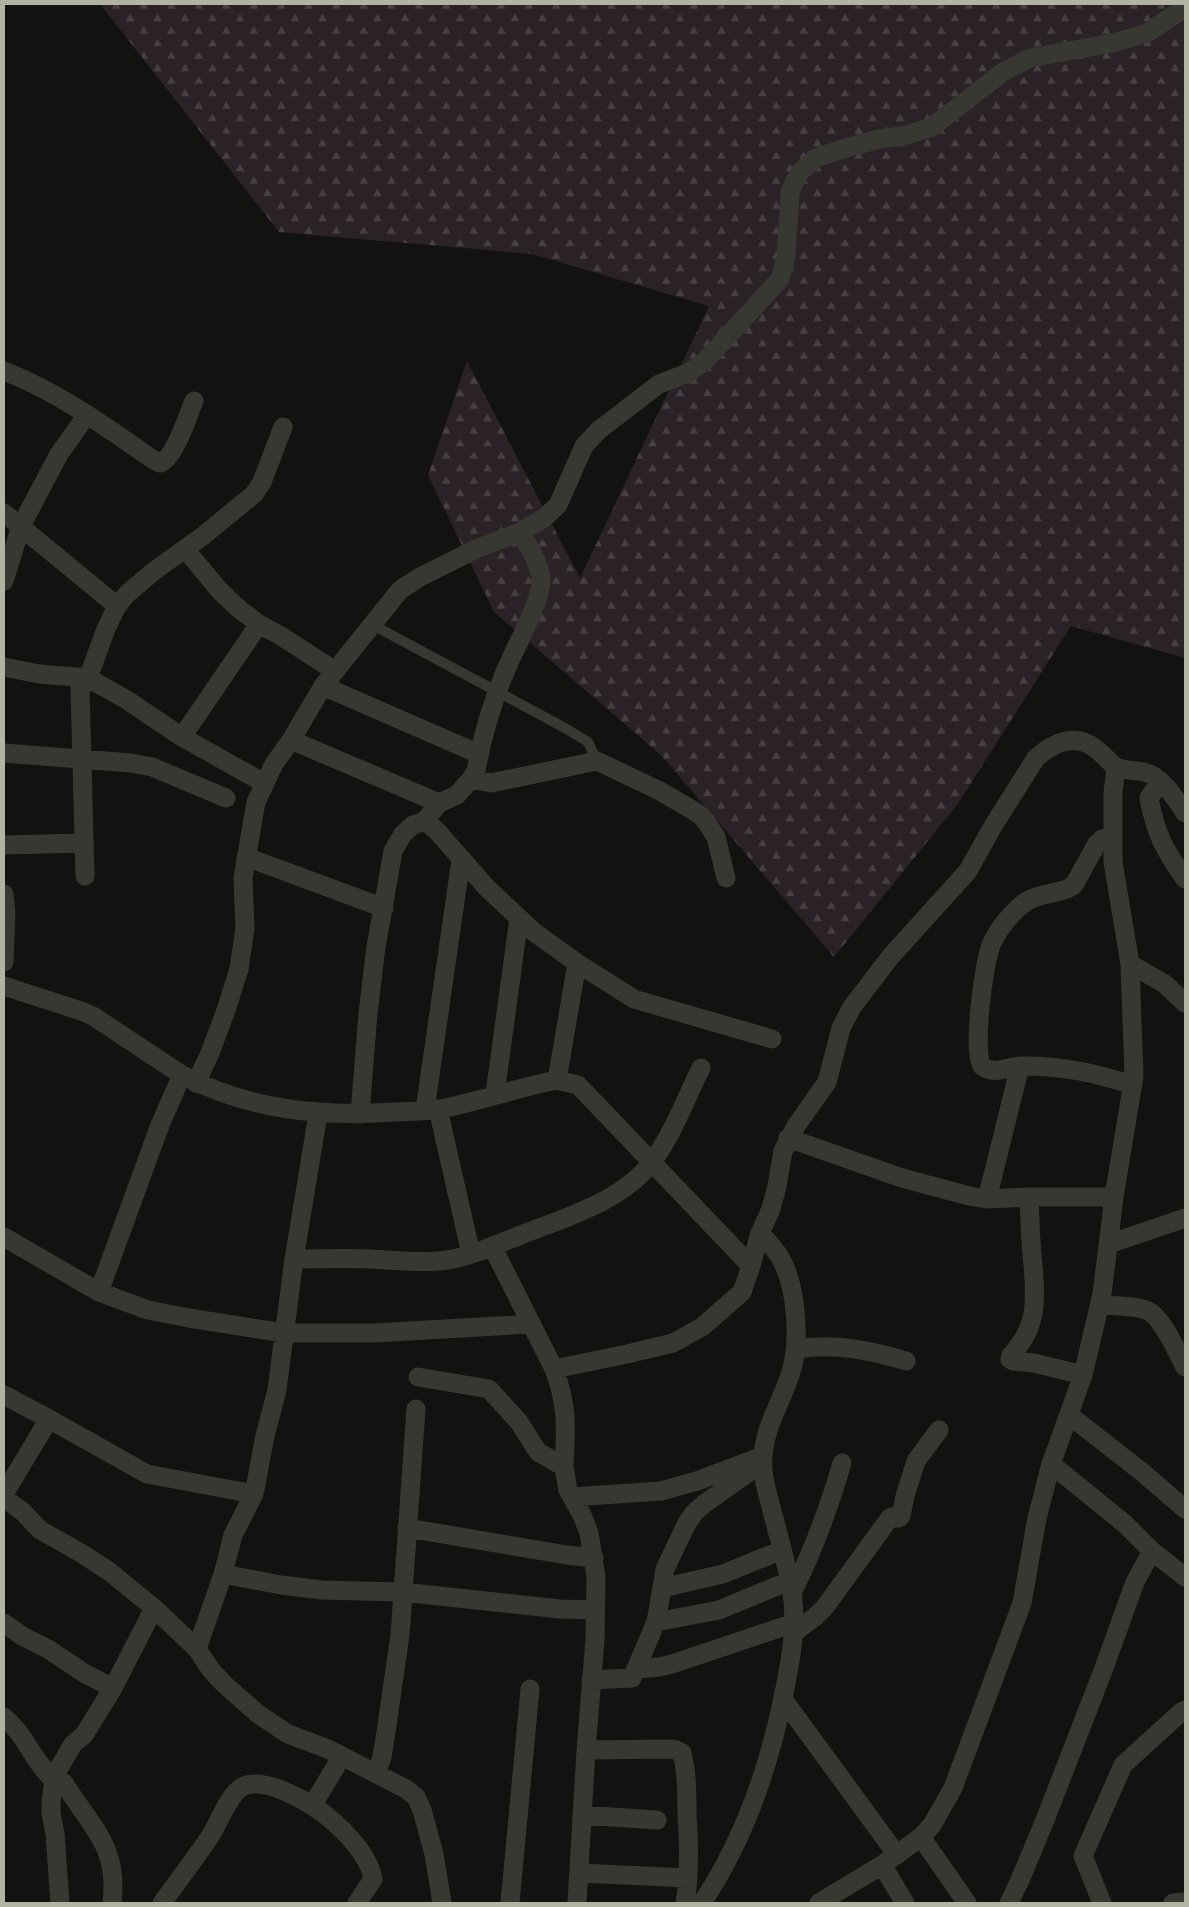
<svg xmlns="http://www.w3.org/2000/svg" width="1189" height="1907" font-family="'Nunito Sans',sans-serif">
	<style>
		.forest { fill: url(#forest-firs) }
		.lines { fill: none; stroke-linecap: round; stroke-linejoin: round }
		.lane { stroke: #373832; stroke-width: 10 }
		.street { stroke: #373832; stroke-width: 19 }
	</style>
	<defs>
		<pattern id="forest-firs" width="22" height="20" patternUnits="userSpaceOnUse" patternTransform="scale(1.25)"><rect width="22" height="20" fill="#2a2227"/><path d="M5 1l3.5 6h-7zM16 11l3.5 6h-7z" fill="#464043"/></pattern>
	</defs>
	<rect width="100%" height="100%" fill="#121311"/>
	<path class="forest" d="M100,4H1185V658L1071,626L957,805L834,957L661,755L494,612L428,475L467,361L580,578L709,306L532,254L279,232Z"/>
	<g class="lines">
		<path class="lane" d="M371,624L565,728L588,742L597,761"/>
		<path class="street" d="M4,371C58,392 105,426 152,459L160,463C175,458 188,415 194,401
			M4,513L117,606
			M185,549L220,591L239,609L259,624L281,636L335,671
			M4,581L21,526L59,454L87,415
			M4,667L39,674L88,678L127,700L182,737L264,783
			M323,686L479,754
			M182,737L259,624
			M291,740L439,803
			M4,753L131,763L152,767L226,798
			M471,779L491,783L597,761L660,791L699,814L705,820L716,837L726,878
			M1160,782L1149,798C1156,835 1164,849 1185,879
			M425,821L437,831L487,888L534,932L577,963L634,999L772,1039
			M1112,836L1102,839L1096,845L1074,885C1064,894 1039,892 1024,903C1011,913 998,929 991,945C984,963 972,1050 982,1066C995,1076 1008,1066 1023,1066C1064,1066 1094,1073 1133,1085
			M4,845L84,843
			M246,857L384,908
			M85,876L80,689L88,678L106,629L117,606L127,594L154,571L203,536L254,494L262,482L283,427
			M4,894L6,913L4,962
			M1130,964L1165,984L1185,1003
			M4,986L81,1011L93,1016L182,1075C250,1110 319,1117 394,1112C409,1111 425,1112 440,1109C476,1102 511,1090 547,1082L557,1080L578,1085L751,1266
			M557,1080L577,963
			M196,1083L210,1053L225,1013L239,969L245,928L243,878L256,802L274,764L291,740L323,686L400,590L420,577L476,549L520,532L544,518L558,505L584,446L599,430L659,384L688,373L704,362L780,279L786,256L790,192L799,173L816,158L839,150L879,139L907,135L932,127L1003,72L1030,58L1113,43L1147,33L1185,8
			M495,1094L519,918
			M438,1109L471,1254
			M425,1110L461,860
			M360,1114L368,1013L376,947L393,851L403,834L413,825L425,821L439,803L457,795L471,779L476,771C482,737 492,703 505,672C514,649 541,603 541,580C540,563 528,546 520,532
			M788,1138L902,1178L969,1196L987,1199L1029,1197H1114
			M1029,1197C1030,1216 1030,1235 1032,1254C1035,1293 1041,1324 1011,1355L1010,1359L1013,1361L1034,1363L1083,1375
			M987,1199L1020,1066
			M4,1237L99,1292L148,1310L189,1318L284,1333H374L530,1324
			M1109,1244L1185,1218
			M492,1246L554,1369C568,1406 566,1429 564,1467
			M294,1259C320,1259 345,1258 370,1259C393,1260 416,1263 438,1261C467,1259 494,1245 521,1235C566,1217 621,1202 652,1162C673,1134 685,1100 701,1068
			M99,1292L160,1125L182,1075
			M1100,1305C1112,1306 1139,1305 1150,1312C1164,1321 1177,1352 1185,1367
			M797,1349C834,1343 870,1350 906,1361
			M554,1369L627,1354L673,1343L702,1327L742,1292L751,1266L760,1233L771,1209L777,1186L783,1151L796,1126L827,1082L841,1028L852,1007L891,956L968,871L993,826L1036,758C1053,743 1075,732 1096,749C1103,754 1109,762 1116,767
			M418,1377L489,1389L519,1422L538,1452L564,1467L568,1490L582,1515L589,1533L596,1577L595,1640L586,1750L577,1903
			M4,1395L49,1419L147,1474L254,1494
			M1069,1415L1142,1472L1185,1509
			M1051,1464L1125,1524L1152,1551L1185,1577
			M4,1494L49,1419
			M572,1497L661,1491L697,1481L758,1458
			M4,1498L23,1512L40,1530L81,1553L110,1572L154,1608L197,1649L211,1670L224,1684L258,1714L288,1734L328,1749L406,1789L416,1797L422,1810L434,1854L442,1903
			M407,1528L567,1555L594,1558
			M223,1574L281,1585L322,1590L402,1592L560,1609L595,1610
			M662,1588L723,1574L782,1550
			M792,1593C813,1551 829,1508 842,1463
			M656,1622L719,1610L789,1581
			M4,1623L22,1636L48,1649L84,1673L113,1688
			M795,1632L816,1616L825,1607L889,1519L891,1517L898,1518L901,1516L905,1496L916,1461L939,1430
			M197,1649L223,1574L233,1535L254,1494L265,1436L277,1390L294,1259L318,1114
			M637,1669L659,1667L672,1664L794,1623
			M591,1680L632,1678L656,1622L665,1569L687,1523L694,1513L704,1504L752,1470L763,1456
			M783,1699L897,1855
			M4,1717C26,1735 33,1762 54,1780L51,1802V1813L55,1834L60,1903
			M586,1750L669,1749L676,1750L682,1753C687,1773 687,1794 687,1815C689,1844 690,1875 685,1903
			M376,1774L382,1757L386,1732L400,1635L416,1409
			M312,1806L342,1756
			M582,1815L657,1820
			M921,1837L967,1903
			M882,1865L905,1903
			M580,1873L688,1878
			M112,1903C119,1846 91,1827 64,1783L54,1780L59,1768L73,1744L84,1735L113,1688L154,1608
			M162,1903C178,1881 194,1860 209,1838C218,1825 229,1794 242,1787C263,1775 306,1801 323,1813C342,1828 369,1854 373,1879L357,1903
			M510,1903L530,1689
			M702,1903C744,1840 769,1768 784,1693C791,1658 797,1628 792,1592C787,1565 779,1538 772,1511C768,1494 761,1474 763,1456C765,1427 780,1404 789,1378C801,1347 797,1292 783,1263C778,1251 768,1242 760,1233
			M819,1903L882,1865L921,1837L932,1825L953,1788L1022,1603L1037,1518L1051,1464L1083,1375L1102,1294L1114,1197L1134,1076L1130,964L1113,862V793L1116,767C1126,771 1134,770 1144,772C1161,775 1176,799 1185,813
			M1009,1903L1020,1880L1045,1820L1104,1668L1135,1582L1152,1551
			M1102,1903L1083,1856L1123,1765L1180,1713L1185,1710
			M1173,1903L1185,1902"/>
	</g>
	<rect width="1189" height="1907" fill="none" stroke="#b2b3a3" stroke-width="10"/>
</svg>
